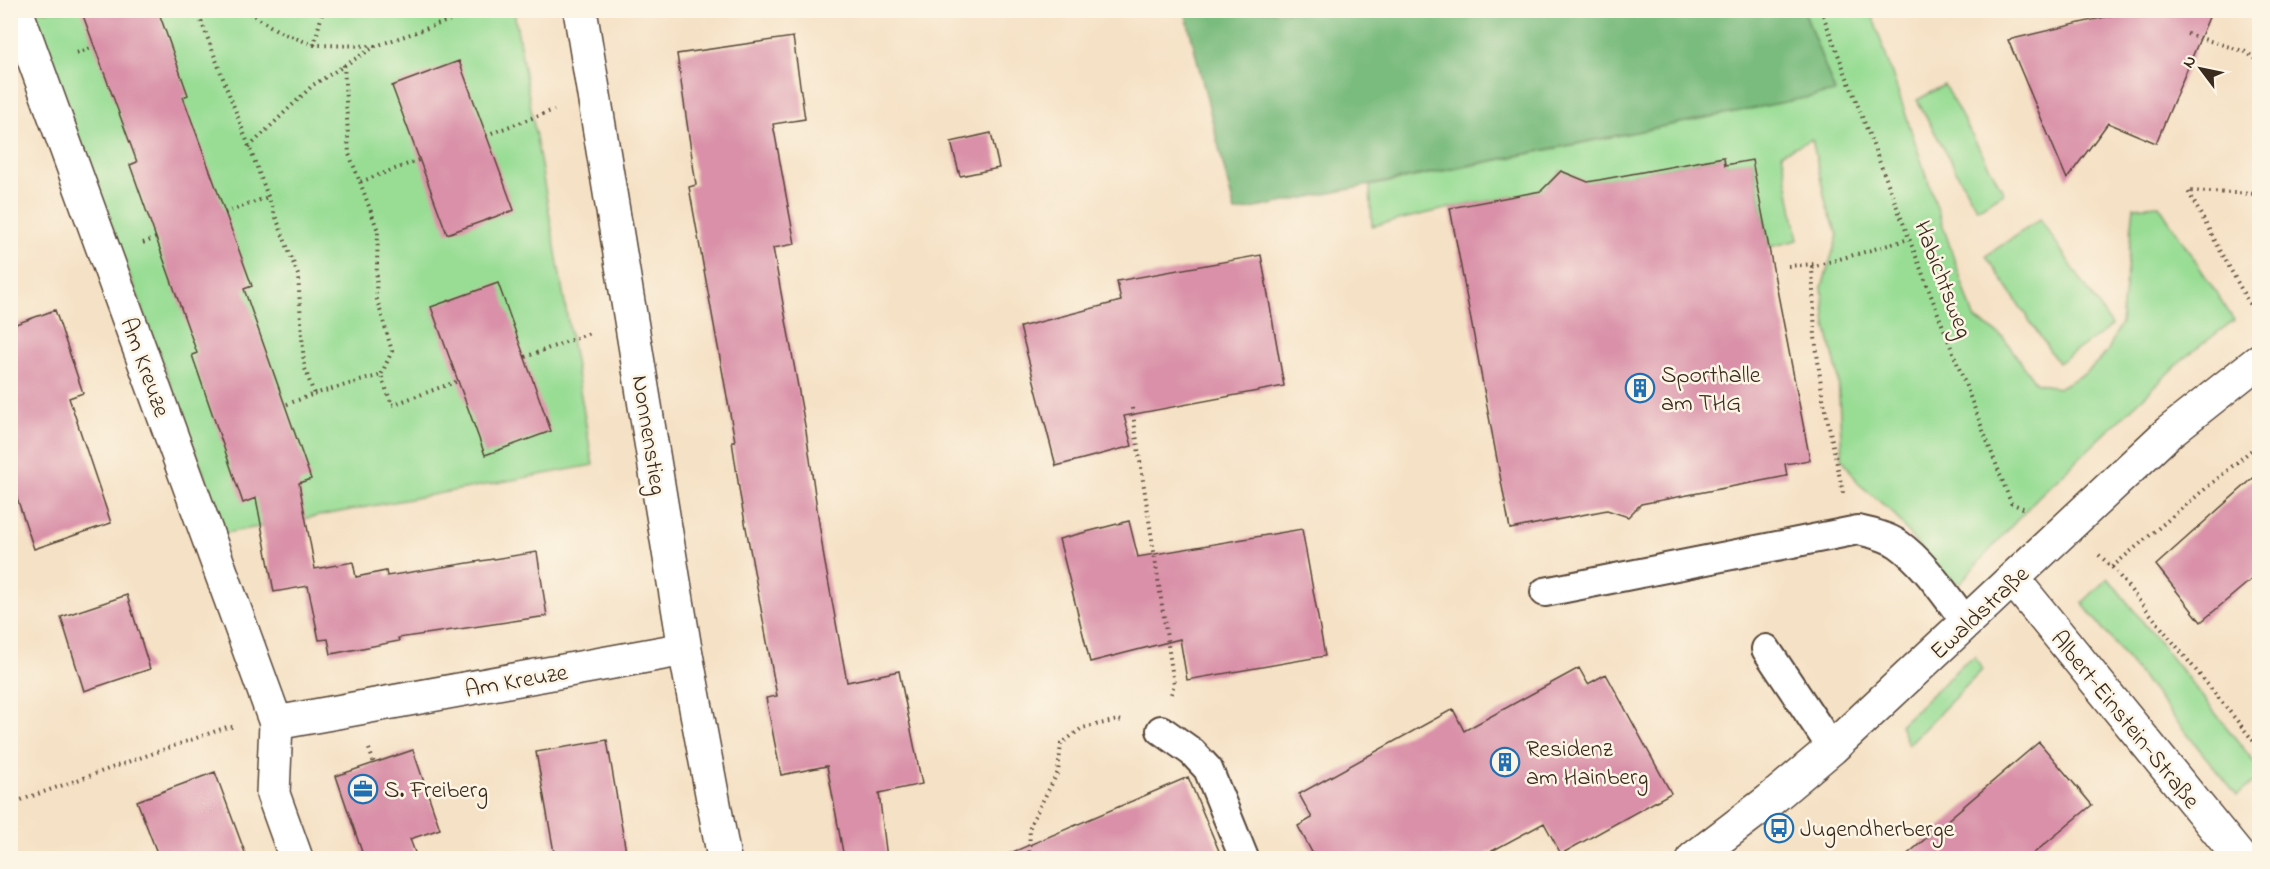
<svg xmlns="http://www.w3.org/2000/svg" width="2270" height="869" font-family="'Indie Flower',sans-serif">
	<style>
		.green { fill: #99dd95; stroke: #6a845a; stroke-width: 1.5 }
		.forest { fill: #7abc7e; stroke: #5a734e; stroke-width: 1.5 }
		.building { fill: #d990a8 }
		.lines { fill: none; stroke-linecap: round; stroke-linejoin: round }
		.service-casing { stroke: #574537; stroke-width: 32 }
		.minor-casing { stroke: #574537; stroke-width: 36 }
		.path { stroke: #574537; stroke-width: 4; stroke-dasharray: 1.5 4.5; stroke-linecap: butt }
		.service { stroke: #fff; stroke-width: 28 }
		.minor { stroke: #fff; stroke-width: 33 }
		.labels { text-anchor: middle; stroke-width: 5; stroke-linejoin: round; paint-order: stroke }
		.street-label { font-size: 24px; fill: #3b2a1e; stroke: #fcf5e5 }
		.poi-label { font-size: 24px; fill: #3b2a1e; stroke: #fcf5e5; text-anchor: start }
	</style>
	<rect width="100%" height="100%" fill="#fcf5e5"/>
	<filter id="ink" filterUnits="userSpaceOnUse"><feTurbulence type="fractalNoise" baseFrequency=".0167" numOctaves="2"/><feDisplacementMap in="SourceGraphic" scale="12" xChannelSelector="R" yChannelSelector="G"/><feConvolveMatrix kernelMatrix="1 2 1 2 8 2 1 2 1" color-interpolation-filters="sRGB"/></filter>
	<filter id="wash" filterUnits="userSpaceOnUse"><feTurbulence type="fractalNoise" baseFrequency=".008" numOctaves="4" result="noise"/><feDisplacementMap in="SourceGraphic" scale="24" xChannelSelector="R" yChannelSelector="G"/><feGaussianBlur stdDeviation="1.35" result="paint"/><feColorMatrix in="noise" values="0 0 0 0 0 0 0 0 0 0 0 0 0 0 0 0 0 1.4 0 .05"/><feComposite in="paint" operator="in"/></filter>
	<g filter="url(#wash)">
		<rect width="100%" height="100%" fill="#f5e1c5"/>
		<path class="green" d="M31,11H514L593,465L226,533Z
			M1804,11H1871L1974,318L2003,337L2035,382L2058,388L2086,373L2107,352L2121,323L2134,207L2159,205L2234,320L2188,355L2038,497L1960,583L1944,579L1892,512L1859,484L1842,458L1838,375L1826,325L1822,287L1838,235L1827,208L1812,139L1782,153L1798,240L1769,247L1753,160L1725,165L1724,157L1581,184L1579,179L1561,171L1547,185L1548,190L1450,208L1372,226L1370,186L1834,92Z
			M1944,85L2004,193L1977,209L1917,100Z
			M2040,219L2112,326L2058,363L1986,256Z
			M2108,578L2259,768V777L2237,796L2082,603Z
			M1975,656L1982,670L1908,745L1900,725L1964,663Z"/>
		<path class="forest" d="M1185,11H1804L1835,92L1235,212Z"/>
		<g id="blocks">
			<path class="building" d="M81,10H158L188,95L183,97L252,286L244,289L311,479L299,483L315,569L353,562L356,577L386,571L387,576L537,552L547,616L398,638L399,641L331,654L328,639L319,640L308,586L274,592L256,498L243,503L192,355L197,353L130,165L137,162Z
				M2119,10H2212L2156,143L2108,123L2067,179L2008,40L2118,14Z
				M793,37L805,119L773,124L795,244L773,248L806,431L824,558L847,682L899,671L922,784L879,793L887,858H844L827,766L781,775L766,698L777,696L740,495L732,441H735L689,187L696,185L677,54Z
				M459,61L514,210L447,234L392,86Z
				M991,133L999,168L960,176L951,142Z
				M1724,157L1725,165L1752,160L1810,460L1785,464L1787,476L1641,504L1628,517L1607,510L1510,529L1450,208L1541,191L1561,171L1588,182Z
				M1261,255L1284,386L1124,416L1132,446L1056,466L1020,327L1121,301L1117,281Z
				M498,283L551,431L485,455L431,307Z
				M55,310L83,393L69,398L111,523L34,549L10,477V326Z
				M2259,473V573L2201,622L2156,565Z
				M1129,521L1138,557L1302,529L1325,656L1187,680L1180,639L1090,662L1059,539Z
				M127,595L150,669L84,691L61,617Z
				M1579,668L1588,684L1606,674L1671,793L1561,854L1544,823L1479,858H1315L1298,826L1312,818L1299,794L1453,709L1464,731Z
				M607,740L627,858H555L536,752Z
				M2039,742L2092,805L2028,858H1903Z
				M413,750L440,829L410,839L417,858H364L336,776Z
				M215,772L247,858H159L137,801Z
				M1188,777L1222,858H999Z"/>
		</g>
	</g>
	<g filter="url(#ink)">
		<use href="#blocks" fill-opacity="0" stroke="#574537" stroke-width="1.5"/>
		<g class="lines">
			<g class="service-casing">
				<path id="service" d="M1545,592L1858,530C1871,533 1886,536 1898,544C1926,564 1946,597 1967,623
					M1766,649L1832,748
					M1161,730L1192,752L1208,769L1244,858"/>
			</g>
			<g class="minor-casing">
				<path id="minor" d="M16,10L276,723L273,794L296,858
					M580,10L685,649L724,858
					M2013,579L2240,858
					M276,723L685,649
					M1694,858L1770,800L1832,748L2169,432L2260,360"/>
			</g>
			<path class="path" d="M197,10L298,275L304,366L314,394L285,405
				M244,10L280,32L314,45L375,46
				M1821,10L2011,503L2025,509
				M2187,34L2246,52L2260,62
				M314,45L323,10
				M77,53L94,47
				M344,65L349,154L360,182L419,160
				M486,135L554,110
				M249,147L313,85L376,46L479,10
				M360,182L378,231L376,296L392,351L381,375
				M225,213L268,197
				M143,243L156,238
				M1788,266L1816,264
				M2258,320L2188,191L2260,194
				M525,357L590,333
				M314,394L381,375L392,405L458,381
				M1132,408L1174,684L1171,694
				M1843,493L1822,393L1815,337L1812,267L1909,239
				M2099,555L2112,567L2260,749
				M2112,567L2260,443
				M369,749L374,763
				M10,804L227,727H233
				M1029,858L1030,825L1058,772L1061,744L1082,728L1118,720L1122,721"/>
			<use href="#service" class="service"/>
			<use href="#minor" class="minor"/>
		</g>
	</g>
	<defs>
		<g id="building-ring" transform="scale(1.5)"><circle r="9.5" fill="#fcf5e5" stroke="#1f6fb2" stroke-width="1.5"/><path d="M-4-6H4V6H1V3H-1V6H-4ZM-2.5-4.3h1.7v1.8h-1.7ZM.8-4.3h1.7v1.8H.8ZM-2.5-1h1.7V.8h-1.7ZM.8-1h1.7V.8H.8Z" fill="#1f6fb2"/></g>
		<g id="office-ring" transform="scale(1.5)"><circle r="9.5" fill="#fcf5e5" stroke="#1f6fb2" stroke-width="1.5"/><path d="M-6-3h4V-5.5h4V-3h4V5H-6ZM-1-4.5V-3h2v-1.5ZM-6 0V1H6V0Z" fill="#1f6fb2"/></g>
		<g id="bus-ring" transform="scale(1.5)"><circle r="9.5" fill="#fcf5e5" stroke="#1f6fb2" stroke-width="1.5"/><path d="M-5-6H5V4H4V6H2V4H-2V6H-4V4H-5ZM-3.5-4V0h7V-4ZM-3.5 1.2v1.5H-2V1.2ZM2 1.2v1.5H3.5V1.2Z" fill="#1f6fb2"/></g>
	</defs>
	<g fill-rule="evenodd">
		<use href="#building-ring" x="1640" y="388"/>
		<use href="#building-ring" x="1505" y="762"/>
		<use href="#office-ring" x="363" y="789"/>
		<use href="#bus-ring" x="1779" y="828"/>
	</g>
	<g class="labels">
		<g class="street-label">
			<text transform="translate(1944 279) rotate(69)" y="8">Habichtsweg</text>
			<text transform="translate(146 367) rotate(70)" y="8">Am Kreuze</text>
			<text transform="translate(650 435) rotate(81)" y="8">Nonnenstieg</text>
			<text transform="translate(1979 612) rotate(-43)" y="8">Ewaldstraße</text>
			<text transform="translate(516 680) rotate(-10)" y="8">Am Kreuze</text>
			<text transform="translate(2126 719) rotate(51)" y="8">Albert-Einstein-Straße</text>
		</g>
		<g class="poi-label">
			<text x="1661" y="382">Sporthalle<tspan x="1661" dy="28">am THG</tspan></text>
			<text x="1526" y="756">Residenz<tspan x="1526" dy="28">am Hainberg</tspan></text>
			<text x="384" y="797">S. Freiberg</text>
			<text x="1800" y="836">Jugendherberge</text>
		</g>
	</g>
	<rect width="2270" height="869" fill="none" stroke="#fcf5e5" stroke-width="36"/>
	<g transform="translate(2201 69) rotate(302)" stroke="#fcf5e5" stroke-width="4.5" paint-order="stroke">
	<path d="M0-4.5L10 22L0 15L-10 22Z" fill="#3b2a1e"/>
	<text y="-9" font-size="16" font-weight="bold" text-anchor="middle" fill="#3b2a1e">N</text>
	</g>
</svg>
